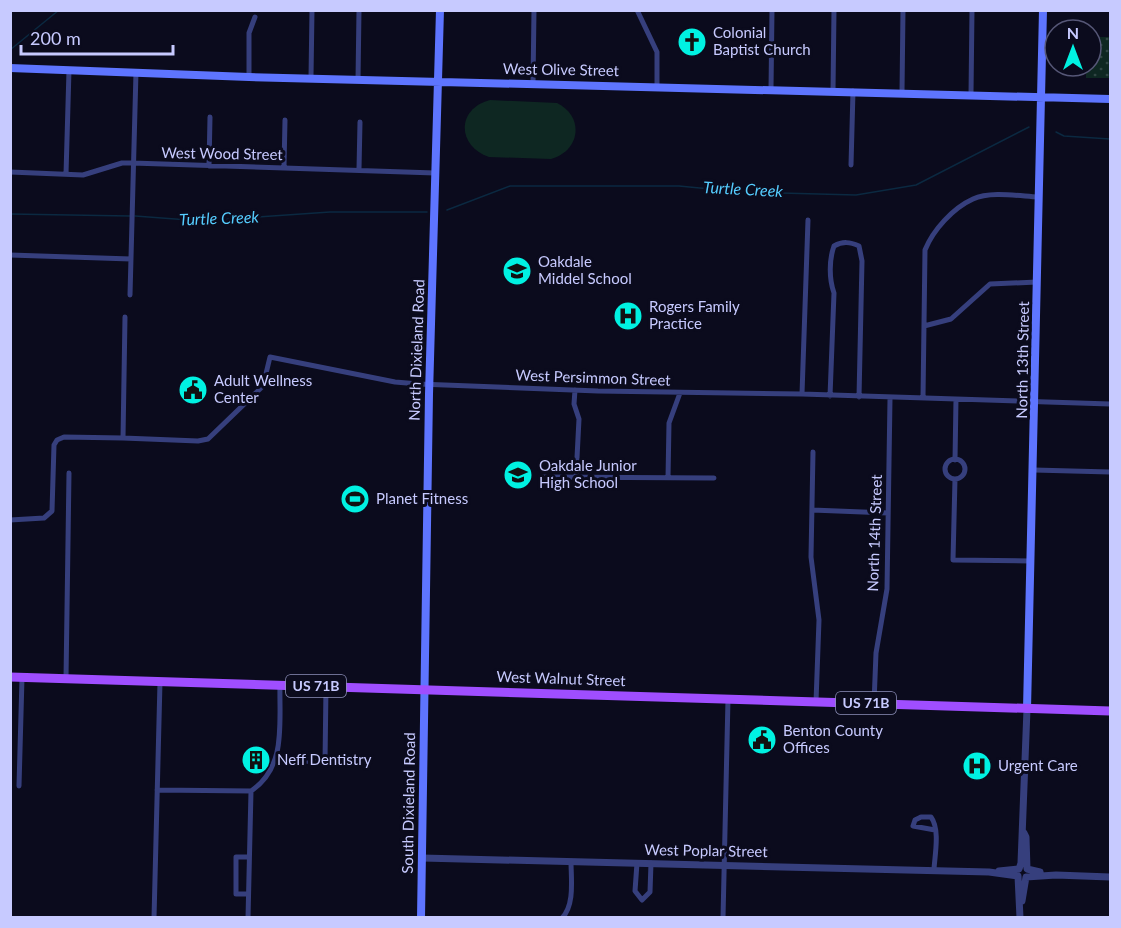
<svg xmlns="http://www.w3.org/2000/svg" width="1121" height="928" font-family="Lato,sans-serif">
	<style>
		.grass { fill: #0e2722 }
		.park { fill: url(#park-dots) }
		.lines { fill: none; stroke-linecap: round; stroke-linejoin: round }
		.stream { stroke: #0b2941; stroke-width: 1.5 }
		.minor { stroke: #363f7d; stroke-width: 5 }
		.tertiary { stroke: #363f7d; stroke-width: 7 }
		.secondary { stroke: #5e75ff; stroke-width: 8 }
		.primary { stroke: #9f4eff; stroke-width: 9 }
		.labels { text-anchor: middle; stroke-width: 6; stroke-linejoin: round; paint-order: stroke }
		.shield { fill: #0b0b1d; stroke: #8f91bb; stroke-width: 1.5 }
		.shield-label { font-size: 14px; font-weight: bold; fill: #c7caff }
		.poi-label { font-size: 15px; fill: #c7caff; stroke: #0b0b1d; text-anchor: start }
		.street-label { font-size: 15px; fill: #c7caff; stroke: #0b0b1d }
		.water-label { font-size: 16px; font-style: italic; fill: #55cdff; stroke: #0b0b1d }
	</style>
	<defs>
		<pattern id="park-dots" width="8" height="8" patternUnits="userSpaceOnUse" patternTransform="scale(1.5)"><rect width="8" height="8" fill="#0e2722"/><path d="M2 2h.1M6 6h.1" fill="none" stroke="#304543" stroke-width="1.8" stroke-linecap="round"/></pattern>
	</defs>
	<rect width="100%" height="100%" fill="#0b0b1d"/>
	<path class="grass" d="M490,100L557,103C585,117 580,151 551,159L489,157C457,146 456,109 490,100Z"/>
	<path class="park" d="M1091,37H1110V78H1086V66H1091Z"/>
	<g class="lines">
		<path class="stream" d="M10,50L59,10
			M1056,132L1064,136L1110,139
			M447,210L510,186H679L741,192L856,195L916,185L1029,127
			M10,214L130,216
			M135,216L202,221L330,212H427"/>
		<path class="minor" d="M637,10L657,52V85
			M249,77V33L255,17
			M311,77L312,10
			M358,80L359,10
			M533,83L534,10
			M771,89L772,10
			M833,91L834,10
			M902,92L903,10
			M971,94L972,10
			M851,165L853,91
			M209,166L210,117
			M284,167L285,120
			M359,169L360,122
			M10,172L83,175L122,163H132L435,173
			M66,174L69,70
			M10,255L131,259
			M130,295L136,72
			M924,326L951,319L990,284L1037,282
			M575,390L574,404L579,419L576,477
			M802,394L808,220
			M830,396L834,293C829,279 829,260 834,246C843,241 850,242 859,246L862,261L859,397
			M923,398L925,250C933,230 953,208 973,199C990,191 1019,196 1038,197
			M123,438L198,441L208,439L263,386L270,357L395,382L419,384L598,391L802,394L1110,404
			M813,452L811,557L819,620L816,702
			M945 469a10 10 0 1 1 20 0a10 10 0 1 1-20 0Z
			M955,460L956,399
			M1034,470L1110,472
			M541,477L714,478
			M668,478L669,423L680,393
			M955,479L953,560L1031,561
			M812,510L888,513
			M10,520L44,518L52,511L54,445L57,440L64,437L123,438L125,317
			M66,679L69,473
			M874,703L876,653L887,589L890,399
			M277,760L325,762L326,687
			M19,786L22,678
			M157,790L251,791
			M251,791C287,767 279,723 280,685
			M637,863L635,891L642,900L650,892L651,863
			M934,869C935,854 940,829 931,817H921L915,820L913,826L935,830
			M248,894H236V857H249
			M154,918L160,682
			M248,918L251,791
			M562,918C575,905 571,878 571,862
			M723,918L728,699"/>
		<path class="tertiary" d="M1024,833L1026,837L1027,869L1040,872
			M422,858L989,872L1018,876L1020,918
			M999,871L1019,869L1021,863L1027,709
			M1022,901L1026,877L1056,875L1110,877"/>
		<path class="secondary" d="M10,68L249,77L1110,99
			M1027,709L1043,10
			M421,918L429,394L440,10"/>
		<path class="primary" d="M10,677L1110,711"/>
	</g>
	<defs>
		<g id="church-disc" transform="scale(1.5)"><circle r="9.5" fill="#00f2e2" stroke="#0b0b1d"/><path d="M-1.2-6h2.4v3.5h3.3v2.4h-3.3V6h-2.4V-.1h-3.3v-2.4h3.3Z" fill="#111"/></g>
		<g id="school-disc" transform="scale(1.5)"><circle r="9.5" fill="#00f2e2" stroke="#0b0b1d"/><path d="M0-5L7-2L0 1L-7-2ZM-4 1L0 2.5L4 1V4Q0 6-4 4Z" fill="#111"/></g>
		<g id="hospital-disc" transform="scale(1.5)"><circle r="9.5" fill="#00f2e2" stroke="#0b0b1d"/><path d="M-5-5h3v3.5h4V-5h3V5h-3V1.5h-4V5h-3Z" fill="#111"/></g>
		<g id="civic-disc" transform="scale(1.5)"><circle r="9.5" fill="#00f2e2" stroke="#0b0b1d"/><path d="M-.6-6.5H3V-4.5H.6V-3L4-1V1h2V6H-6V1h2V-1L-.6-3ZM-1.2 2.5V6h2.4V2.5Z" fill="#111"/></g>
		<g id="stadium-disc" transform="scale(1.5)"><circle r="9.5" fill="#00f2e2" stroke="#0b0b1d"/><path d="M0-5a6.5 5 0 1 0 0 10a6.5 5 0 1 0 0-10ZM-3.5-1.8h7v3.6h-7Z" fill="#111"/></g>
		<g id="building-disc" transform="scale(1.5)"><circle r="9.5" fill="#00f2e2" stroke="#0b0b1d"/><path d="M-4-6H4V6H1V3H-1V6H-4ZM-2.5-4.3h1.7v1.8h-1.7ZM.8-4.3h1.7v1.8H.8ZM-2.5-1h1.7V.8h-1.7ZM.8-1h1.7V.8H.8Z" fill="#111"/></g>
	</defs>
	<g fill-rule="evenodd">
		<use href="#church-disc" x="692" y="42"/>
		<use href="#school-disc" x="517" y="271"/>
		<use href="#hospital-disc" x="628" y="316"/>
		<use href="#civic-disc" x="193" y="390"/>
		<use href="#school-disc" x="518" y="475"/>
		<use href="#stadium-disc" x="355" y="499"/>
		<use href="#civic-disc" x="762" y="740"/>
		<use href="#building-disc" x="256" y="760"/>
		<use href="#hospital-disc" x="977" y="766"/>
	</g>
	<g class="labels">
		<g class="shield">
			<rect x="286" y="675" width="60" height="22" rx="4.5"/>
			<rect x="836" y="692" width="60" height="22" rx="4.5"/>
		</g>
		<g class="shield-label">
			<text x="316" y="691">US 71B</text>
			<text x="866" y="708">US 71B</text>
		</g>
		<g class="poi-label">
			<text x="713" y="38">Colonial<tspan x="713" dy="17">Baptist Church</tspan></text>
			<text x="538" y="267">Oakdale<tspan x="538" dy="17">Middel School</tspan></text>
			<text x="649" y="312">Rogers Family<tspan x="649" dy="17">Practice</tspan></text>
			<text x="214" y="386">Adult Wellness<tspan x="214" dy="17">Center</tspan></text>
			<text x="539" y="471">Oakdale Junior<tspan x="539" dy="17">High School</tspan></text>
			<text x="376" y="504">Planet Fitness</text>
			<text x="783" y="736">Benton County<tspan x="783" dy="17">Offices</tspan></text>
			<text x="277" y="765">Neff Dentistry</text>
			<text x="998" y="771">Urgent Care</text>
		</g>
		<g class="street-label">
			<text transform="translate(561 70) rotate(1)" y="5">West Olive Street</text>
			<text transform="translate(222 154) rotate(1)" y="5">West Wood Street</text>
			<text transform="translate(417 350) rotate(-88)" y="5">North Dixieland Road</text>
			<text transform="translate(1023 360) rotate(-89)" y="5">North 13th Street</text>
			<text transform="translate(593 378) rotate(2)" y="5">West Persimmon Street</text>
			<text transform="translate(875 533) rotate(-88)" y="5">North 14th Street</text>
			<text transform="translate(561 679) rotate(2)" y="5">West Walnut Street</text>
			<text transform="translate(409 803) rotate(-89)" y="5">South Dixieland Road</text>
			<text transform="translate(706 851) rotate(1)" y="5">West Poplar Street</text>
		</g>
		<g class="water-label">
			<text transform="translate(743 189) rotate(3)" y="6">Turtle Creek</text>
			<text transform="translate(219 218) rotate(-2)" y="6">Turtle Creek</text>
		</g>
	</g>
	<rect width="1121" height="928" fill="none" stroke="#c7caff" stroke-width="24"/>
	<g transform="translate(1073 48)"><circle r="28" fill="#0b0b1d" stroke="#565777" stroke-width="1.5"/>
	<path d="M0-4.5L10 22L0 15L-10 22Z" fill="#00f2e2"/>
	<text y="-9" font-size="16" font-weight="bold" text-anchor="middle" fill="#c7caff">N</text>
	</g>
	<path d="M21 45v9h152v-9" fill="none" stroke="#c7caff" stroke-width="3"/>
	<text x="30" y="45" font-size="18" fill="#c7caff" stroke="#0b0b1d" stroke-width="4.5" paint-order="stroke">200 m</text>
</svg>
